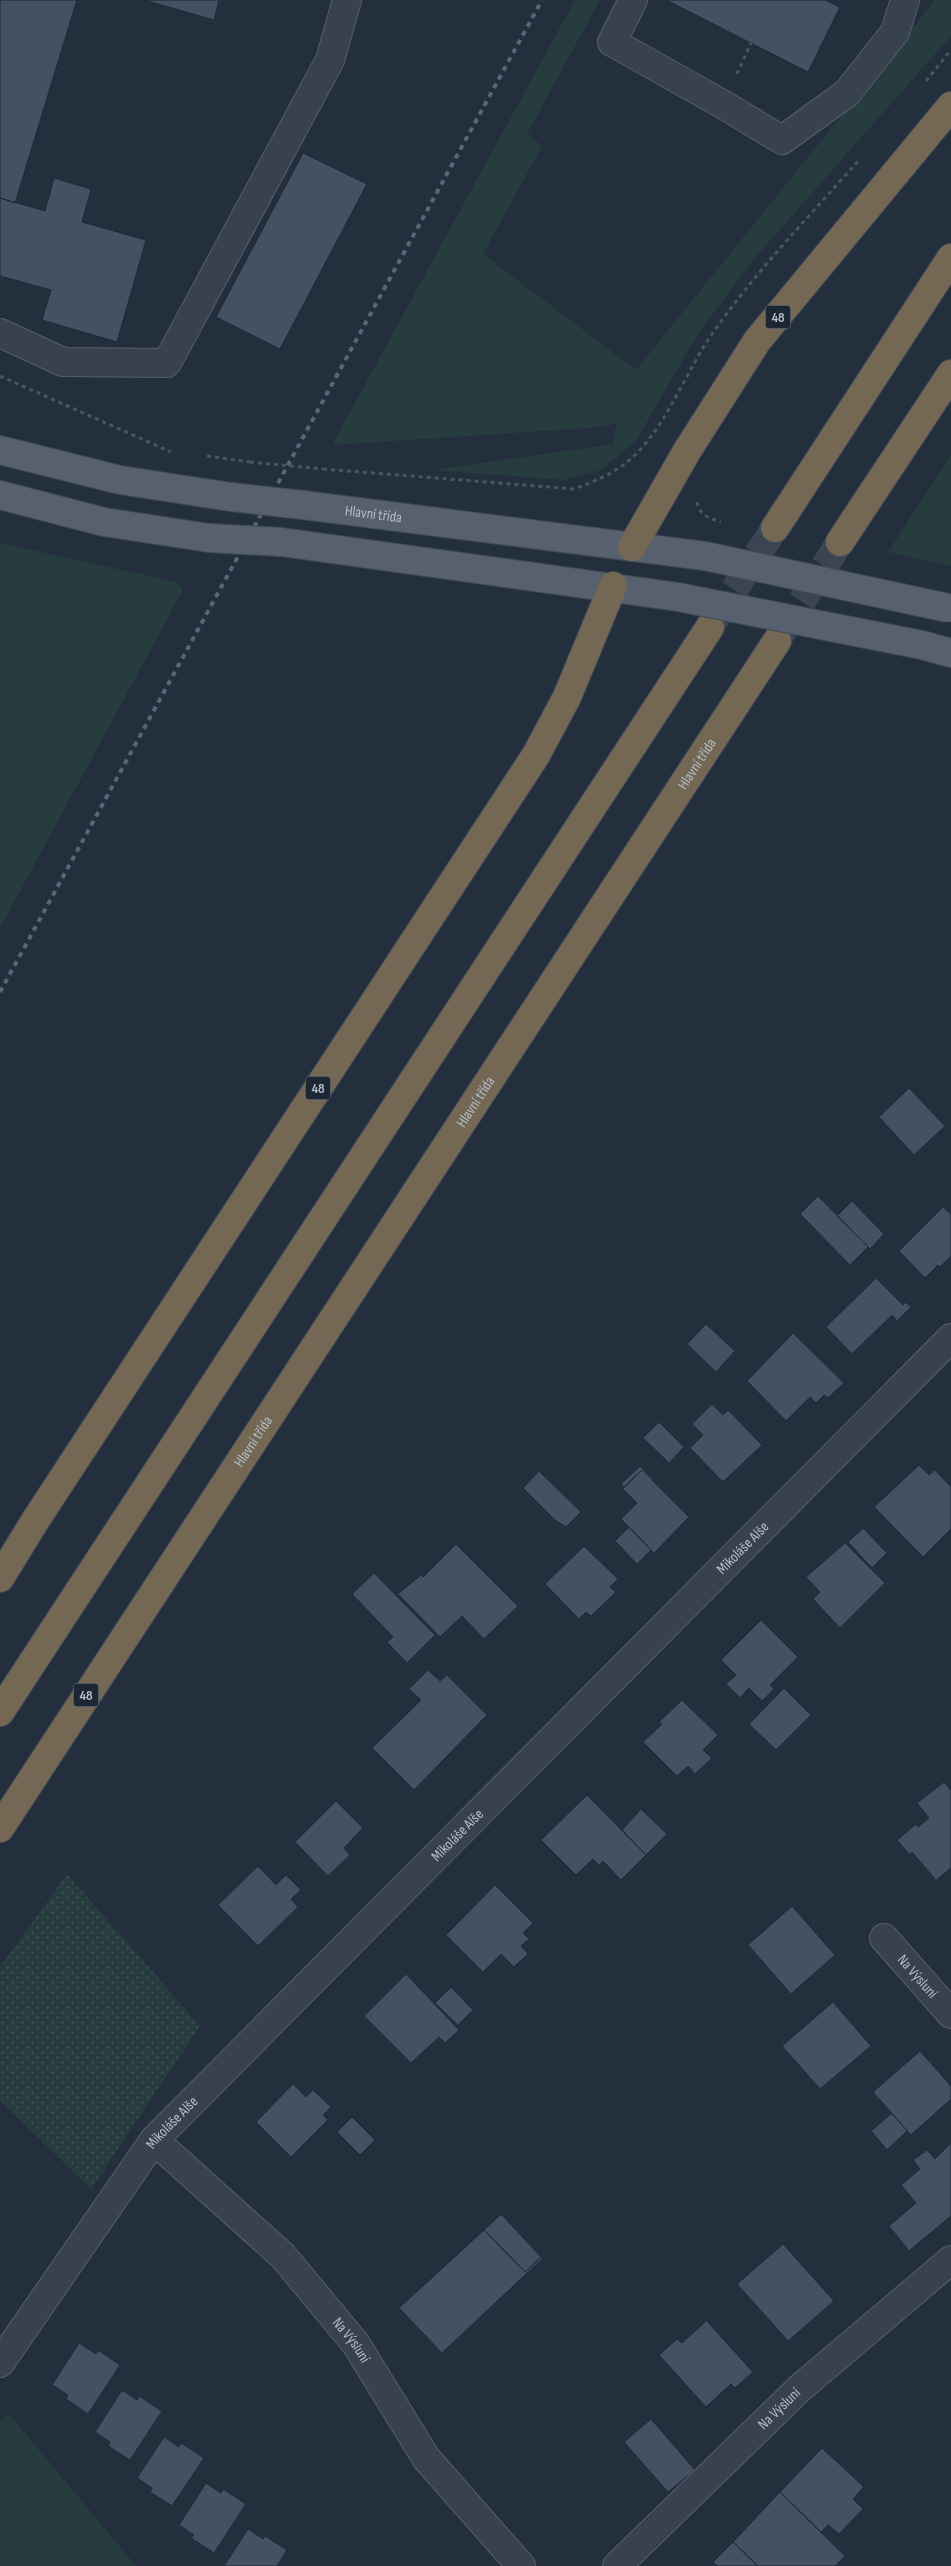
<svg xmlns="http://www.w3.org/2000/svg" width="951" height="2566" font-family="'Sofia Sans Condensed',sans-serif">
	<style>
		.grass { fill: #263c3f }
		.garden { fill: url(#garden-dots) }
		.building { fill: #455162; stroke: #1f2835 }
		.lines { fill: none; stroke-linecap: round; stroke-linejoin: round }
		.highway-tunnel { stroke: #3a4453; stroke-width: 28; stroke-dasharray: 28 14; stroke-linecap: butt }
		.minor-casing { stroke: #565f6c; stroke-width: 30 }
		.major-casing { stroke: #414a57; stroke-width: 30 }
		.highway-casing { stroke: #434c59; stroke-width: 30 }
		.path { stroke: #44595c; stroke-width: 3; stroke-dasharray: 4 4; stroke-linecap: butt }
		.minor { stroke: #38414e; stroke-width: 28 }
		.major { stroke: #56606e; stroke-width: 28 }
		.highway { stroke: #746855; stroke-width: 28 }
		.rail { stroke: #5a6575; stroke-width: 4; stroke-dasharray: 5 5; stroke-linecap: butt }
		.major-bridge-casing { stroke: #414a57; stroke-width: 30; stroke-linecap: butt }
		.path-bridge { stroke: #44595c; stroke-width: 3; stroke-dasharray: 4 4; stroke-linecap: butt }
		.major-bridge { stroke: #56606e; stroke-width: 28 }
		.labels { text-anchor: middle; stroke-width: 5; stroke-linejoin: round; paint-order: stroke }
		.shield { fill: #1d2633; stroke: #878f9c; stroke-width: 1 }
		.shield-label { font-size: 14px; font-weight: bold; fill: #b4bcc9 }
		.street-label { font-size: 15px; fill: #b4bcc9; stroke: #1d2633 }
	</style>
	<defs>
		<pattern id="garden-dots" width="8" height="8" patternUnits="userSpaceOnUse" patternTransform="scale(1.25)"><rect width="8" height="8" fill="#263c3f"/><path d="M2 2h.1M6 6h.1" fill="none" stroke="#435659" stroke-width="1.8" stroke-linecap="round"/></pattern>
	</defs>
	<rect width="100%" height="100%" fill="#242f3e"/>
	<path class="grass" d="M575,0H600L527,134L542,146L483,254L636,370L935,0H951V36L753,260L696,337L636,441L601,470L565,480L432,470L613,444L616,424L589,428L332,445Z
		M951,455V566L888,552Z
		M0,543L177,582L183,590L0,928Z
		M9,2414L136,2566H0V2421Z"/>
	<path class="garden" d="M67,1874L200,2026L91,2189L0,2100V1967Z"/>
	<path class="building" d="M0,0H77L15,203L0,198Z
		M144,0H219L214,20Z
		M666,0H825L840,7L808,72Z
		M303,153L367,184L280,349L216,317Z
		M54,178L91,189L82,222L146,240L117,342L42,320L51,290L0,276V198L45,211Z
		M909,1088L945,1126L914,1155L879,1117Z
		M818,1196L868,1247L850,1265L800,1214Z
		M852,1201L884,1234L870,1249L837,1216Z
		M943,1207L951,1214V1256L940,1267L938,1265L925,1278L899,1251Z
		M876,1278L903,1305L905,1302L911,1307L897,1321L892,1315L852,1354L826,1327Z
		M706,1324L735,1351L716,1372L687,1344Z
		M793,1333L844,1383L828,1398L824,1395L816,1403L810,1397L786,1421L747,1381Z
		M712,1404L723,1415L728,1410L762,1445L723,1482L690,1448L703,1435L692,1424Z
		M659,1422L684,1447L669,1463L643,1438Z
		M919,1465L929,1475L935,1470L951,1487V1529L923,1557L874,1507Z
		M640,1466L654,1480L653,1481L642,1470L624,1487L621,1484Z
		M642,1470L689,1517L654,1553L621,1519L637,1503L623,1489Z
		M539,1471L581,1512L566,1527L555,1520L523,1488Z
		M629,1527L651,1550L637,1564L615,1541Z
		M863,1528L887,1553L872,1568L848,1542Z
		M845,1543L885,1583L840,1628L813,1599L820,1592L806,1577Z
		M456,1544L518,1606L484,1639L462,1616L440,1637L395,1591L399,1593L421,1575L423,1577Z
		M584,1546L618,1579L610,1587L616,1592L591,1616L586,1612L579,1619L545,1584Z
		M374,1573L435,1635L407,1663L387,1642L393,1637L352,1594Z
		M761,1620L798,1657L770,1685L774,1689L762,1701L749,1688L740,1698L726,1684L736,1675L721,1660Z
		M428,1670L440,1681L447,1675L487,1715L414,1790L372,1748L421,1700L409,1689Z
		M784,1688L811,1715L776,1750L749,1724Z
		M682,1700L718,1735L703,1750L712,1758L695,1774L688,1766L677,1776L643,1742L662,1724L659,1722Z
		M944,1782L951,1790V1868L933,1883L935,1879L912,1852L910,1855L897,1840L916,1824L918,1827L929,1818L917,1803Z
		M587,1795L646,1855L621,1880L603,1861L599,1865L593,1859L576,1875L541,1840Z
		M336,1801L363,1828L344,1848L350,1855L328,1876L295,1842Z
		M641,1809L667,1834L646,1855L622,1830Z
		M258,1866L276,1885L286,1875L301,1890L291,1899L298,1907L258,1946L218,1905Z
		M495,1885L533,1923L523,1933L529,1939L521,1946L528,1954L514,1967L501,1954L483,1972L446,1935Z
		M792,1906L835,1955L791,1994L748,1945Z
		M406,1974L459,2030L445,2043L439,2037L411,2063L364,2016Z
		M451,1987L473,2010L458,2025L435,2003Z
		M833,2002L871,2046L820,2089L782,2046Z
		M920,2051L951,2086V2099L911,2135L873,2092Z
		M293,2084L306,2097L313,2090L331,2107L323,2115L328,2120L291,2157L256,2122Z
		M892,2113L907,2131L887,2150L871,2131Z
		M352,2117L375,2140L360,2155L337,2132Z
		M951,2143V2216L909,2251L889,2226L916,2203L901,2185L920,2169L913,2160L927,2150L935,2159Z
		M501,2214L541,2257L525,2272L484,2230Z
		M484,2230L525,2272L541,2257L543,2258L442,2353L399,2308Z
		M783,2244L834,2301L788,2341L737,2284Z
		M705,2319L753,2372L735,2388L731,2384L706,2407L659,2355L677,2339L682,2343L705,2322Z
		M79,2343L96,2354L98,2350L120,2365L88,2414L66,2399L68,2395L52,2385Z
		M122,2390L137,2400L139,2396L162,2411L130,2460L108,2446L110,2442L95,2432Z
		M651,2419L695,2470L668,2492L624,2442Z
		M164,2437L179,2447L181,2443L204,2458L172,2506L150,2492L152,2488L137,2478Z
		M822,2448L864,2487L853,2499L863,2509L839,2534L828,2525L821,2532L780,2492Z
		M206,2483L221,2493L223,2489L246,2504L214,2553L191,2538L194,2535L179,2525Z
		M780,2492L845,2556L835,2566H758L733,2542Z
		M248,2529L263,2539L265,2536L287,2550L277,2566H224Z
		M733,2542L758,2566H717L713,2562Z"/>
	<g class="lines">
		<path class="highway-tunnel" d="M711,625L775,528
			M779,637L840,542"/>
		<g class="minor-casing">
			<g id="minor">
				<path d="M633,0L612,42L724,105L782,140L847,93L895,32L905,0"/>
				<path d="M0,333L63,362L167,363L330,60L347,0"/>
				<path id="s1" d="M884,1938L951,2014"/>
				<path id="s2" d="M154,2140L283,2256L356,2344L426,2458L521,2566"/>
				<path id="s3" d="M0,2363L154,2140L951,1338"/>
				<path id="s4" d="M617,2566L800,2388L951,2260"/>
			</g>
		</g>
		<g class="major-casing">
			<g id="major">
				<path d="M0,450L120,480L231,497"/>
				<path d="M0,495L104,522L209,538"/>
				<path id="s5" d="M303,505L705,556"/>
				<path d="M281,542L678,597"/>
				<path d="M922,645L951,653"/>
			</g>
		</g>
		<g class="highway-casing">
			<g id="highway">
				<path d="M775,528L951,258"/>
				<path d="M840,542L951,374"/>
				<path d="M632,547L687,451L757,341L951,106"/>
				<path d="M0,1578L35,1521L536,755L567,697L613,586"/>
				<path d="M0,1712L710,627"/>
				<path id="s6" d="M0,1828L777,641"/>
			</g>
		</g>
		<path class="path" d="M737,74L751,43
			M926,81L951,50
			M0,376L171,452
			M207,456L250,462
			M323,469L574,489C598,480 620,471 638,452C666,423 686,374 708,340C752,275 808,218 859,160
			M697,502C700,516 709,518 721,522"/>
		<use href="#minor" class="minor"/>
		<use href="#major" class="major"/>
		<use href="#highway" class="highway"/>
		<path class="rail" d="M0,992L542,0"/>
		<g class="major-bridge-casing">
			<path id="major-bridge" d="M231,497L303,505
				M209,538L281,542
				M705,556L948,608
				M678,597L922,645"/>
		</g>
		<path class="path-bridge" d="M250,462L323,469"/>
		<use href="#major-bridge" class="major-bridge"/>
	</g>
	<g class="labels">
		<g class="shield">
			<rect x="765.5" y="305.5" width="25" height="23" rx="4"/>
			<rect x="305.5" y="1076.5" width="25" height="23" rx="4"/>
			<rect x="73.5" y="1683.5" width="25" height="23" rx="4"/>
		</g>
		<g class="shield-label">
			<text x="778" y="322">48</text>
			<text x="318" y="1093">48</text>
			<text x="86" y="1700">48</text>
		</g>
		<g class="street-label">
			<text dy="5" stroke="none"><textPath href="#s5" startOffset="71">Hlavní třída</textPath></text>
			<text dy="5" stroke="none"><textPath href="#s6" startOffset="1272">Hlavní třída</textPath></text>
			<text dy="5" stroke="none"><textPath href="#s6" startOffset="868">Hlavní třída</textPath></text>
			<text dy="5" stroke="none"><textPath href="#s6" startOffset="462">Hlavní třída</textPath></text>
			<text dy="5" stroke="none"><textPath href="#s3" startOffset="1106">Mikoláše Alše</textPath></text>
			<text dy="5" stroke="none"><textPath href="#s3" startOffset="701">Mikoláše Alše</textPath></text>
			<text dy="5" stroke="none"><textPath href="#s1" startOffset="51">Na Výsluní</textPath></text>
			<text dy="5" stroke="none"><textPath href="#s3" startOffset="296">Mikoláše Alše</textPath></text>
			<text dy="5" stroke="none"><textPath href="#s2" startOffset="282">Na Výsluní</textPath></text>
			<text dy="5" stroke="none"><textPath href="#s4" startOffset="226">Na Výsluní</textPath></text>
		</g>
	</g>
</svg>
